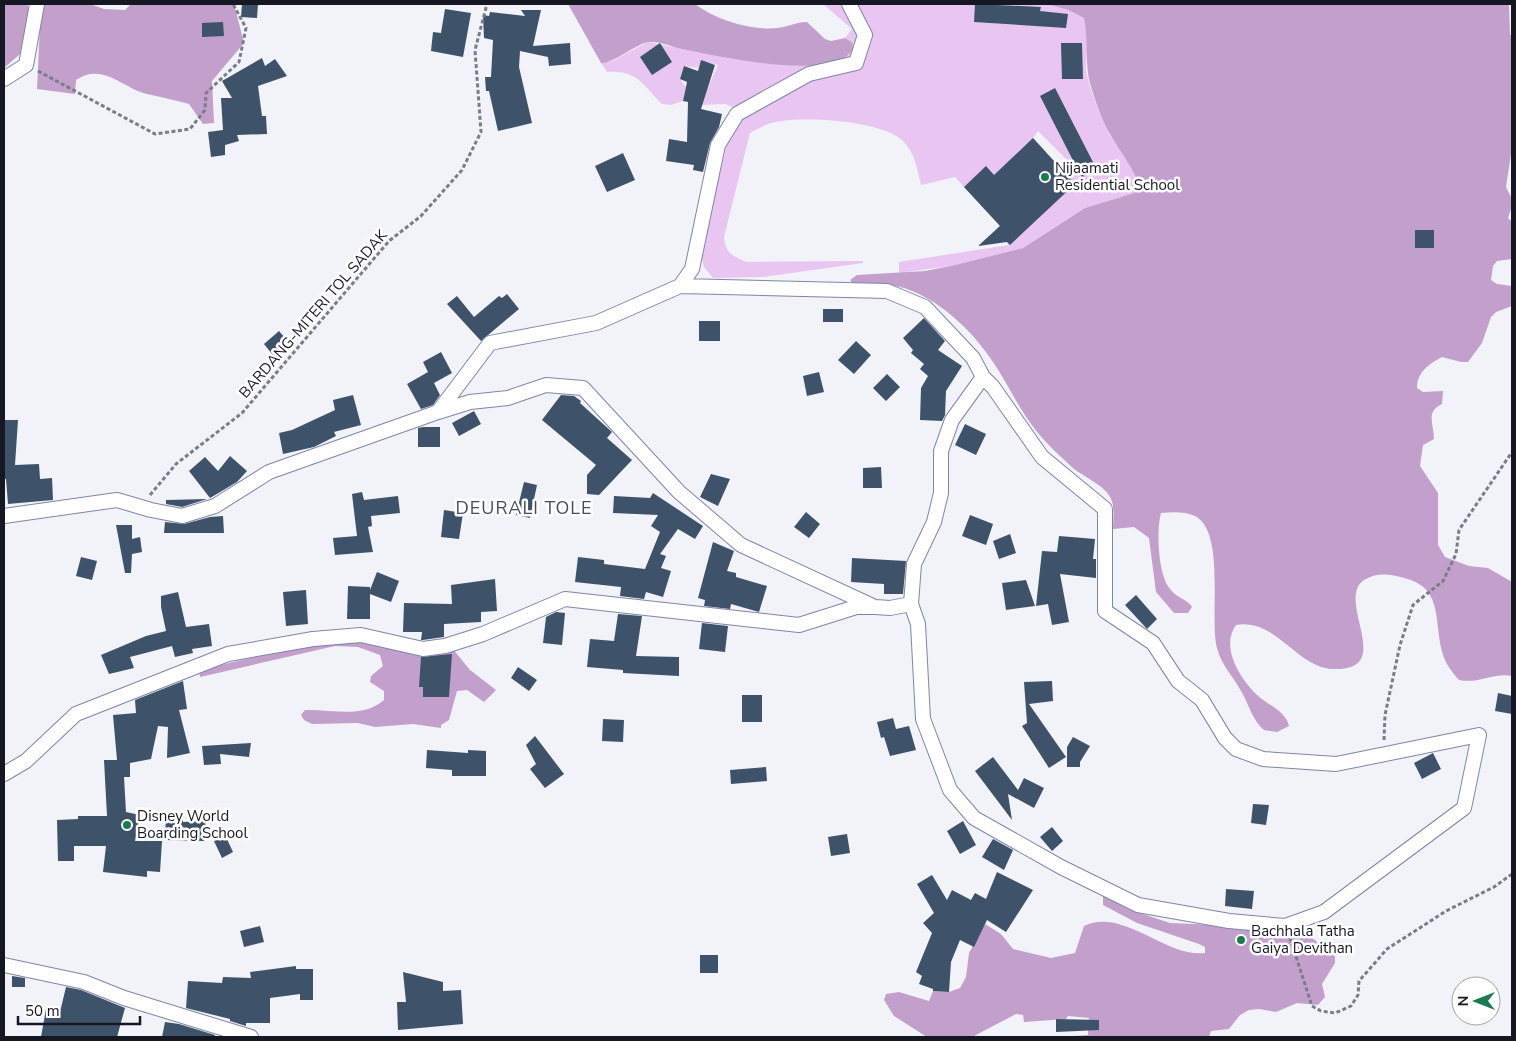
<svg xmlns="http://www.w3.org/2000/svg" width="1516" height="1041" font-family="'Nunito Sans',sans-serif">
	<style>
		.green { fill: #e9c5f1 }
		.forest { fill: #c39fcc }
		.building { fill: #3e5369 }
		.lines { fill: none; stroke-linecap: round; stroke-linejoin: round }
		.street-casing { stroke: #7f86a4; stroke-width: 16 }
		.path { stroke: #7b7d86; stroke-width: 3; stroke-dasharray: 4 2.5; stroke-linecap: butt }
		.street { stroke: #fff; stroke-width: 14 }
		.poi-dot { fill: #1a7b53; stroke: #fff; stroke-width: 2 }
		.labels { text-anchor: middle; stroke-width: 5; stroke-linejoin: round; paint-order: stroke }
		.poi-label { font-size: 15px; fill: #151823; stroke: #fff; text-anchor: start }
		.street-label { font-size: 15px; fill: #151823; stroke: #fff }
		.quarter-label { font-size: 18px; letter-spacing: 1px; fill: #454b66; stroke: #fff }
	</style>
	<rect width="100%" height="100%" fill="#f1f3f9"/>
	<path class="green" d="M823,4H1047C1058,7 1075,8 1083,17C1093,29 1085,55 1086,70C1089,88 1101,119 1110,135C1121,152 1135,169 1140,189L1134,193L1085,208L1023,248L951,266L899,273V262L1009,245L995,230L1068,161L1038,131L1033,138L1046,152L985,210L955,177L921,185C917,169 915,152 902,140C880,121 810,117 782,121C770,122 760,127 750,133L724,237C725,253 733,257 747,262L863,261V263L763,277L713,278L704,267L700,252L736,108L725,104L700,105L718,65L701,61L698,68L684,66L680,79L686,87L683,101L671,105L662,104C644,86 637,69 607,72L601,63L612,61L648,42L739,60L852,42L845,38L852,29Z"/>
	<path class="forest" d="M4,4H27L29,9L20,54L4,68Z
		M37,4H90L104,9L125,10L131,4H234L244,43L212,81L214,123L203,124L189,104C175,100 161,97 147,94C122,88 103,62 76,80L75,94L37,89L40,24Z
		M568,4H695C714,19 752,31 777,28C787,27 796,22 807,22L825,39L831,41L845,38L852,42L853,48C839,84 713,55 682,49C673,47 659,41 649,42C638,43 618,60 604,63H601Z
		M1047,4H1509L1510,34L1512,38V148L1506,187L1512,199V206L1508,218L1512,222V259L1497,261L1493,266L1491,280L1497,284L1512,286V306L1496,312L1491,317L1482,343L1468,362H1461L1442,357C1429,364 1417,372 1417,388L1423,392L1443,391L1442,404C1425,412 1434,424 1434,439L1423,445L1420,466L1438,493V545L1445,557L1469,566L1488,568L1512,582V676C1493,672 1481,684 1459,680C1452,672 1444,662 1442,651C1434,620 1443,587 1404,578C1390,574 1377,572 1364,580C1335,600 1395,668 1337,669C1298,671 1278,618 1236,625C1220,647 1240,678 1256,694C1267,705 1285,710 1289,726L1277,732L1264,730C1252,720 1249,704 1241,691C1233,676 1221,665 1217,648C1209,618 1226,532 1195,516C1185,511 1172,512 1161,513C1156,531 1158,577 1171,590C1177,598 1187,599 1192,607L1188,613H1174L1156,592L1149,538L1134,527L1113,529C1113,521 1115,507 1111,499C1106,486 1084,477 1073,468C1061,457 1048,445 1038,433C1021,413 1011,390 997,368C977,336 944,302 907,289C891,283 871,285 854,285L850,280L857,275L925,271L951,266L1023,248L1085,208L1134,193L1140,189C1135,169 1120,152 1110,134C1102,121 1096,103 1091,87C1084,65 1089,41 1084,18L1069,10Z
		M358,642C390,650 419,650 452,648L470,670L496,690L484,702L467,690L457,691L449,720L441,725V728L413,724L375,727L358,723L312,724L304,720L301,715L305,710C332,709 362,719 384,700V691L370,682L371,676L383,666L380,655L358,647L335,646L200,677L199,670L307,645Z
		M1103,895L1128,909L1170,923L1239,926L1286,932L1306,929C1312,942 1325,946 1335,956V963L1322,984L1325,997L1318,1005L1297,1003L1276,1012L1259,1009L1249,1010L1240,1015L1229,1029L1211,1031L1209,1037H1060L1088,1035L1089,1018L1068,1016L1066,1019L1024,1022L1023,1015L1016,1014L974,1036L927,1037L894,1016L884,1000L886,994L899,992L929,1001L933,991L949,992L960,988L966,977L969,953L985,924L1001,934L1013,949L1051,958L1075,953L1084,926C1123,907 1166,958 1205,953V947L1199,944L1137,923L1103,905Z"/>
	<path class="building" d="M242,4H258L257,18L241,17Z
		M975,4L1041,7L1040,11L1068,14L1066,28L974,22Z
		M445,9L471,13L463,57L431,51L433,32L441,33Z
		M521,10H541L533,46L570,43L571,64L549,66L548,57L520,51L519,67L532,123L498,131L489,91H486L485,77H491L493,40L484,38L483,15L489,16L490,12L525,16Z
		M223,22L224,36L202,37V23Z
		M660,43L672,62L652,75L640,57Z
		M1061,43H1082L1083,79H1062Z
		M262,58L265,66L275,59L287,76L258,86L262,116H266L267,134L237,135L239,141L225,145V155L211,157L208,132L223,130L221,98H232L222,81Z
		M701,60L715,65L701,109L722,114L719,127L710,143L703,172L693,170L694,165L666,161L669,139L687,142L688,102L683,101L687,82L680,79L684,66L698,71Z
		M1055,88L1095,166L1082,178L1040,96Z
		M1033,138L1075,184L1010,245L1007,242L978,246L1000,226L964,187L986,166L994,175Z
		M623,153L635,180L607,192L595,166Z
		M1415,230H1434V248H1415Z
		M507,294L519,309L481,341L447,304L457,296L474,317L499,296L502,298Z
		M823,309H843V322H823Z
		M924,318L945,341L938,350L962,366L946,391L945,415L942,421L920,420L921,388L928,376L920,369L924,364L911,353L913,350L903,338Z
		M699,321H720V341H699Z
		M279,331L292,346L276,359L264,344Z
		M856,341L871,355L854,374L838,360Z
		M441,352L452,373L434,383L440,395L433,405L421,409L407,384L428,372L423,362Z
		M819,372L824,392L807,396L803,376Z
		M887,374L900,387L886,401L873,388Z
		M353,395L361,425L334,432L336,436L314,447L283,454L279,433L292,430L335,410L333,400Z
		M561,395L574,396L581,401L580,403L612,432L607,438L632,460L599,495L587,494V475L596,465L542,420Z
		M474,411L481,424L459,436L452,423Z
		M4,420H18L15,465L39,464L40,479L52,478L53,500L8,504L6,479H4Z
		M965,424L986,434L976,455L955,445Z
		M423,427H440V447H418V428Z
		M230,456L247,471L237,482L210,498L189,471L205,457L218,471Z
		M881,467L882,488H863V468Z
		M711,474L730,479L718,506L700,497Z
		M524,482L537,485L530,518L516,515Z
		M362,492L364,500L398,496L400,513L371,516L372,526L368,527L373,552L335,555L333,538L357,536L352,494Z
		M653,493L703,526L695,539L678,529L660,554L666,556L661,568L671,571L663,597L646,592L644,599L620,596L621,587L575,582L578,557L604,560V564L645,569L660,532L651,526L658,515L613,513L614,496L650,498Z
		M207,499L182,507L166,504V500Z
		M444,510L463,513L459,539L441,537Z
		M806,512L820,524L809,538L794,527Z
		M970,515L993,524L986,545L962,536Z
		M223,516L224,533H164L165,522L184,524L210,517Z
		M116,525H132V539L140,537L142,552L132,554L131,573H125Z
		M1010,534L1016,553L999,559L993,541Z
		M1059,536L1095,539L1093,559H1096V578L1060,574L1069,622L1052,625L1048,604L1036,606L1042,551L1057,552Z
		M713,542L734,551L727,571L736,573V577L767,586L759,612L731,604L730,609L704,606L705,600L698,598Z
		M81,557L97,561L92,580L76,576Z
		M852,558L906,561L903,594H884V584L851,582Z
		M377,572L399,581L391,602L370,594V619H347L348,586L370,587V590Z
		M495,579L497,611L481,612V622L444,624V637L423,640H421L422,632H403L404,603L452,604L451,585Z
		M1026,580L1035,606L1006,610L1002,583Z
		M306,590L308,624L286,626L283,592Z
		M178,592L186,627L209,624L212,646L192,649L193,653L175,657L172,646L130,657L134,668L109,674L101,655L146,636L166,631L161,607V596Z
		M1136,595L1157,619L1147,629L1125,605Z
		M556,612L565,613L562,645L543,643L546,617Z
		M618,614L642,616L636,656L679,657V676L623,673V670L587,667L590,639L614,641Z
		M702,623L728,626L725,652L699,649Z
		M452,654L449,697H423V687H419L421,657Z
		M518,667L537,680L529,691L511,678Z
		M183,681L187,709L179,710L190,753L167,758L168,727L158,726L151,759L130,763V777H124L126,812L140,815L135,841H162L160,872L147,871V877L103,872L106,846H74V861H58L57,820L78,819V816H107L104,760H117L113,715L136,713L135,700Z
		M1052,681L1053,701L1029,704L1066,757L1049,768L1022,726L1027,723L1024,682Z
		M1498,693L1512,696V714L1495,711Z
		M742,695H762V722H742Z
		M893,718L896,729L909,726L916,750L890,756L884,737L881,738L877,722Z
		M603,719L624,720L623,742L602,741Z
		M535,736L564,774L545,788L530,769L536,764L526,745Z
		M1073,737L1090,746L1080,762V767H1067V747Z
		M251,743L249,757L220,754L221,764L204,765L202,746Z
		M427,750L468,753V750L486,751V776H452V770L426,768Z
		M1433,753L1441,769L1422,779L1414,763Z
		M993,757L1018,790L1024,778L1044,788L1034,808L1008,794L1012,820L975,771Z
		M766,767L767,781L731,784L730,770Z
		M1253,804L1269,805L1266,825L1251,823Z
		M166,814H183V822L206,821L204,841L165,840Z
		M963,821L976,845L960,854L947,831Z
		M1052,827L1063,841L1052,851L1040,837Z
		M847,834L850,853L831,856L828,837Z
		M225,835L233,852L222,858L214,841Z
		M993,839L1013,850L1004,870L982,857Z
		M997,872L1033,890L1006,932L987,920L974,947L960,940L951,962L949,992L933,991V989L919,984L922,976L916,972L932,933L923,923L934,913L917,884L932,875L947,900L952,890L971,900L975,893L986,899Z
		M1226,889L1254,891L1252,909L1225,906Z
		M260,926L264,942L244,947L240,931Z
		M700,955H718V973H700Z
		M296,966V969H313V1000H300V994L270,998V1023H246V1026L230,1021V1019L186,1008L188,981L222,983L223,977L251,978L250,972Z
		M403,972L443,982V991L461,990L463,1024L398,1030L397,1002H406Z
		M12,976L25,978V987H12Z
		M66,987L81,990L125,1008L117,1037H41L46,1009L60,1012Z
		M1056,1019L1099,1020V1030L1056,1032Z
		M165,1022L179,1024L215,1035V1037H162Z"/>
	<g class="lines">
		<g class="street-casing">
			<path id="street" d="M4,79L26,65L37,4
				M680,286L692,269L718,145L737,114L809,74L856,63L865,35L849,4
				M4,516L117,500L151,510L182,516L215,506L269,472L438,412L470,402L508,398L546,385L583,388L679,492L741,545L875,607L890,608L911,604L918,624L923,719L950,790L974,818L1061,867L1138,905L1229,921L1285,926L1324,912L1464,808L1479,735L1336,764L1263,759L1236,749L1225,738L1202,700L1178,681L1153,643L1105,611V509L1042,457L993,387L983,377L973,358L925,307L887,291L680,286L596,323L490,343L438,412
				M911,604L914,564L934,522L941,493V451L952,420L983,377
				M4,774L26,761L76,714L228,654L313,639L361,635L423,649L445,646L483,634L565,599L799,625L856,607H872
				M4,965L84,982L124,998L251,1037"/>
		</g>
		<path class="path" d="M38,71L155,134L190,129L205,110L206,93L239,62L246,28L233,4
			M150,495L176,464L242,413L389,241L421,216L462,170L481,132L475,50L487,4
			M1384,740L1385,715L1400,645L1413,605L1443,581L1456,554L1459,530L1512,452
			M1290,938L1312,1006L1321,1011L1335,1013L1351,1006L1358,995L1359,981L1387,949L1446,911L1494,887L1512,874"/>
		<use href="#street" class="street"/>
	</g>
	<g class="poi-dot">
		<circle cx="1045" cy="177" r="5"/>
		<circle cx="127" cy="825" r="5"/>
		<circle cx="1241" cy="940" r="5"/>
	</g>
	<g class="labels">
		<g class="poi-label">
			<text x="1055" y="173">Nijaamati<tspan x="1055" dy="17">Residential School</tspan></text>
			<text x="137" y="821">Disney World<tspan x="137" dy="17">Boarding School</tspan></text>
			<text x="1251" y="936">Bachhala Tatha<tspan x="1251" dy="17">Gaiya Devithan</tspan></text>
		</g>
		<g class="street-label">
			<text transform="translate(313 314) rotate(-49)" y="5">BARDANG-MITERI TOL SADAK</text>
		</g>
		<g class="quarter-label">
			<text x="524" y="514">DEURALI TOLE</text>
		</g>
	</g>
	<rect width="1516" height="1041" fill="none" stroke="#151823" stroke-width="10"/>
	<g transform="translate(1476 1001) rotate(270)"><circle r="24" fill="#ffffff" stroke="#a1a3a7"/>
	<path d="M0-4L9 19L0 12L-9 19Z" fill="#1a7b53"/>
	<text y="-8" font-size="14" font-weight="bold" text-anchor="middle" fill="#151823">N</text>
	</g>
	<path d="M18 1016v8h122v-8" fill="none" stroke="#151823" stroke-width="2.5"/>
	<text x="25" y="1016" font-size="15" fill="#151823" stroke="#ffffff" stroke-width="4" paint-order="stroke">50 m</text>
</svg>
